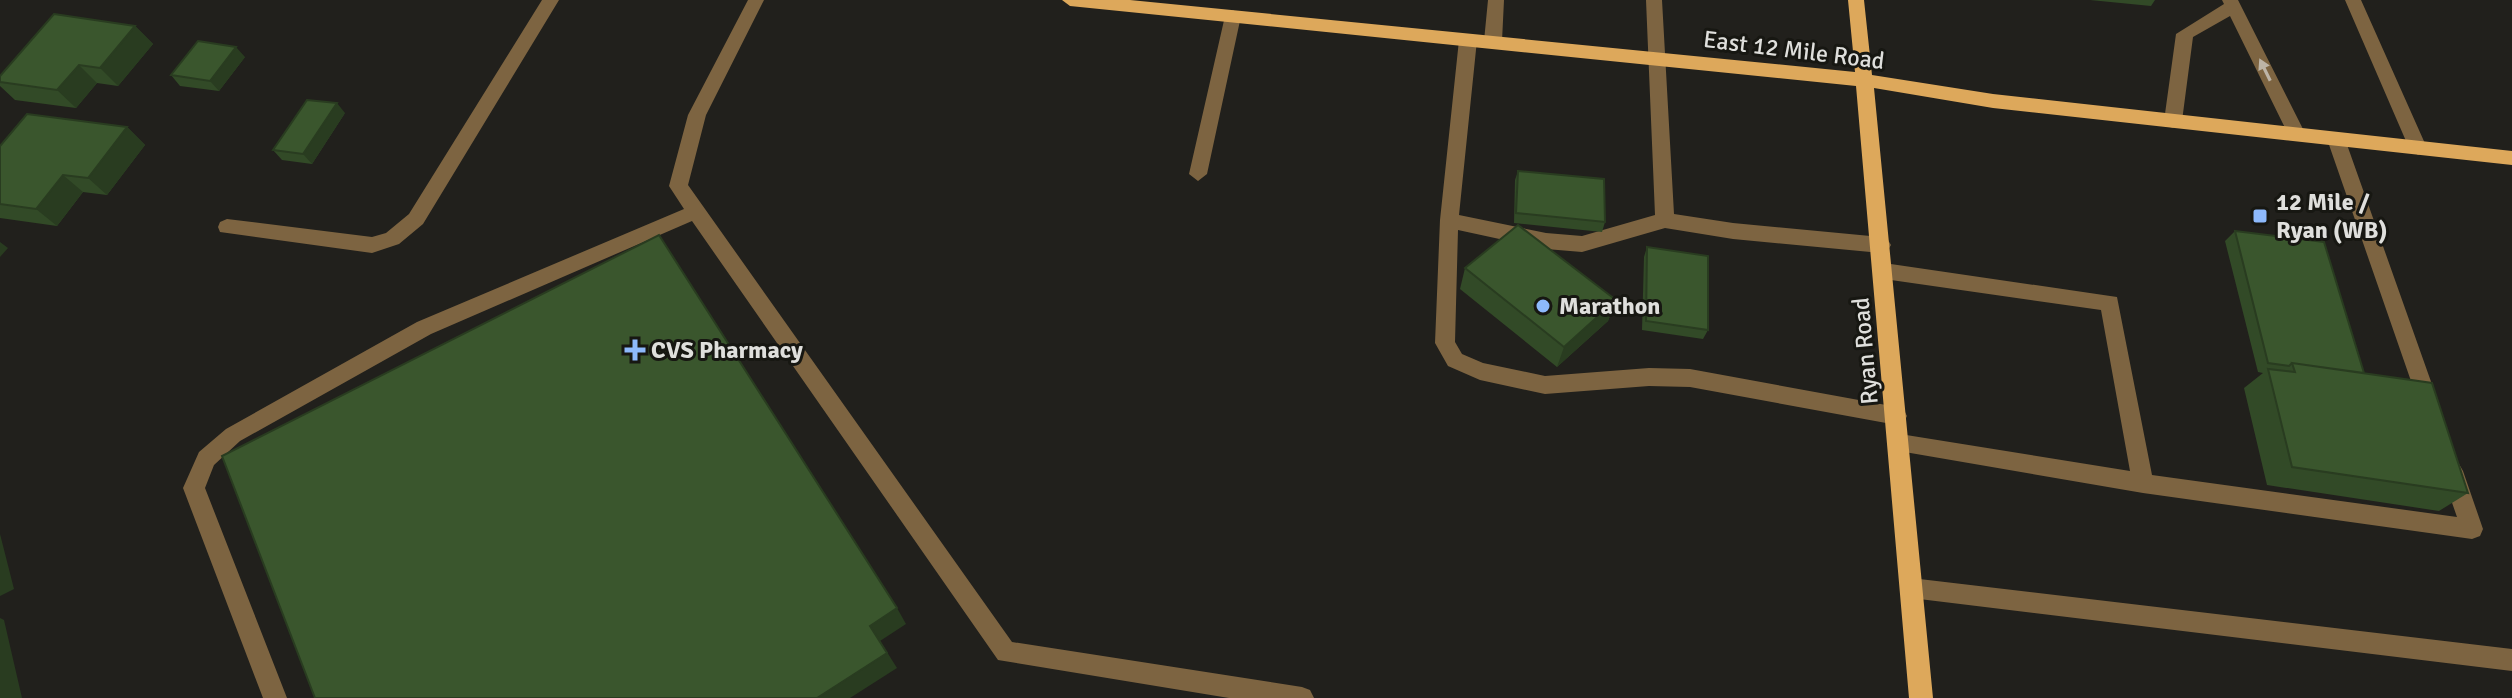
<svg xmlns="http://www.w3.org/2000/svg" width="2512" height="698" font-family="Signika,sans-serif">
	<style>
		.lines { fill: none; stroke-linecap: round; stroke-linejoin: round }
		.minor { fill: #7d6441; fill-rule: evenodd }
		.major { fill: #dda85b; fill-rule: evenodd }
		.wall { fill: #324a27 }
		.shaded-wall { fill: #293c20 }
		.building { fill: #3a562d; stroke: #293c20; stroke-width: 2 }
		.oneway { fill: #bdb4a6 }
		.poi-dot { fill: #8db9fc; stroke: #171712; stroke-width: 3 }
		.labels { text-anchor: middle; stroke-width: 6; stroke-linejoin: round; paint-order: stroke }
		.street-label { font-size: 24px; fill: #dfdfdc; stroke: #171712 }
		.poi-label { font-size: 24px; font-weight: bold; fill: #dfdfdc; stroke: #171712; text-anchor: start }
	</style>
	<rect width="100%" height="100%" fill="#21201c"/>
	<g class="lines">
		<path class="minor" d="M542,0H559L423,224L399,244L372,253L220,232L218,227L220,222L227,219L372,237L386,233L409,214Z
			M748,0H764L706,115L688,185L1012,642L1302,687L1310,690L1314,698H1229L998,660L692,221L431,334L240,441L214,465L205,488L287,698H263L183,488L199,452L226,429L417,322L684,209L669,186L688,115Z
			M1488,0H1504L1502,41L1493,47L1484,41Z
			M1646,0H1662L1674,214L1733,223L1881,237L1888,240L1891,245L1888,250L1881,253L1733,239L1665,228L1582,252L1546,249L1458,230L1455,342L1462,354L1483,363L1545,376L1649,368L1690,369L1897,407L1904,410L1907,416L1904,422L1897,425L1690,387L1649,386L1545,394L1480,380L1448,366L1435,343L1440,220L1459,40L1468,34L1477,40L1459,215L1546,233L1582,236L1655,215Z
			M2222,0H2238L2306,135L2303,140H2291L2230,16L2193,37L2182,121L2173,128L2167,126L2164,121L2176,34L2224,4Z
			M2345,0H2361L2427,148L2424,153L2418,155L2409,148Z
			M1233,10L1241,16L1207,174L1198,181L1189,174L1225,16Z
			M2336,132L2345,139L2440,407L2437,413L2430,416L2423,413L2420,407L2327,139Z
			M1884,263L2117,297L2152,475L2457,517L2441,471L2445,464L2452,462L2459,464L2463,471L2483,529L2480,536L2472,539L2143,493L1893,450L1890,443L1893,436L1900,434L2130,471L2101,310L1884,279L1877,277L1874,271L1877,265Z
			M1911,578L2512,649V671L1911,598L1903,595L1900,588L1903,581Z"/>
		<path class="major" d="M1062,0H1130L1855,72L1848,0H1864L1872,75L1993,94L2512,151V165L1993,108L1874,88L1933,698H1909L1856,86L1070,6Z"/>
	</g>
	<path class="wall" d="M2090,0H2155L2151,6Z
		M135,26L153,44L118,86L97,83L76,108L15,100L0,86V76Z
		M245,57L219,91L180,86L171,75Z
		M345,113L312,164L282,160L273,150Z
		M127,127L145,145L107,195L83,192L57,226L0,218V146Z
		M1518,171L1605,222L1602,232L1514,223L1515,180Z
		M2235,231L2364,373L2468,493L2439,511L2267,485L2244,388L2263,373L2258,372L2225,241Z
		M1647,247L1708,330L1703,339L1642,330L1644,257Z
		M1465,268L1616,300L1608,321L1557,367L1460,289Z"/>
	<path class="shaded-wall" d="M135,26L153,44L118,86L100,68Z
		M236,47L245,57L219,91L210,81Z
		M79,65L97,83L76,108L57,90Z
		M337,103L345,113L312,164L303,154Z
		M127,127L145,145L107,195L88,178Z
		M63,175L83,192L57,226L36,209Z
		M0,242L8,248L0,257Z
		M1616,300L1608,321L1557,367L1564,347Z
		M0,534L14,589L0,596Z
		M897,608L906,624L880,641L897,668L850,698H817L870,626Z
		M0,618L4,620L22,698H0Z"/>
	<path class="building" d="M54,14L135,26L100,68L79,65L57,90L0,82V76Z
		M198,41L236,47L210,81L171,75Z
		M307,100L337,103L303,154L273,150Z
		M27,114L127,127L88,178L63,175L36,209L0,204V146Z
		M1518,171L1604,179L1605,222L1516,213Z
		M1518,225L1616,300L1564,347L1465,268Z
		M2235,231L2324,242L2364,373L2292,363L2289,366L2268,363Z
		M659,235L897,608L870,626L887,653L817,698H315L222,456Z
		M1647,247L1708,256V330L1646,321Z
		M2292,363L2432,383L2468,493L2292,467L2268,369L2295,372Z"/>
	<defs><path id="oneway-solid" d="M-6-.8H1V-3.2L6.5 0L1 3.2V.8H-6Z" transform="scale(2)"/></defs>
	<use class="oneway" href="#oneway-solid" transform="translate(2265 70) rotate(-116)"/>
	<g class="poi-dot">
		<rect x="2252" y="208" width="16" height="16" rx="4"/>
		<circle cx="1543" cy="306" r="8"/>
		<path d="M631 338h8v8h8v8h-8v8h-8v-8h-8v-8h8z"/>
	</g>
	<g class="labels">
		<g class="street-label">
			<text transform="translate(1794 50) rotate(7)" y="8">East 12 Mile Road</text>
			<text transform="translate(1865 351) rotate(-95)" y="8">Ryan Road</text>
		</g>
		<g class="poi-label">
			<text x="2276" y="210">12 Mile /<tspan x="2276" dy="28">Ryan (WB)</tspan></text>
			<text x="1559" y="314">Marathon</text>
			<text x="651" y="358">CVS Pharmacy</text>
		</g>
	</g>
</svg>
